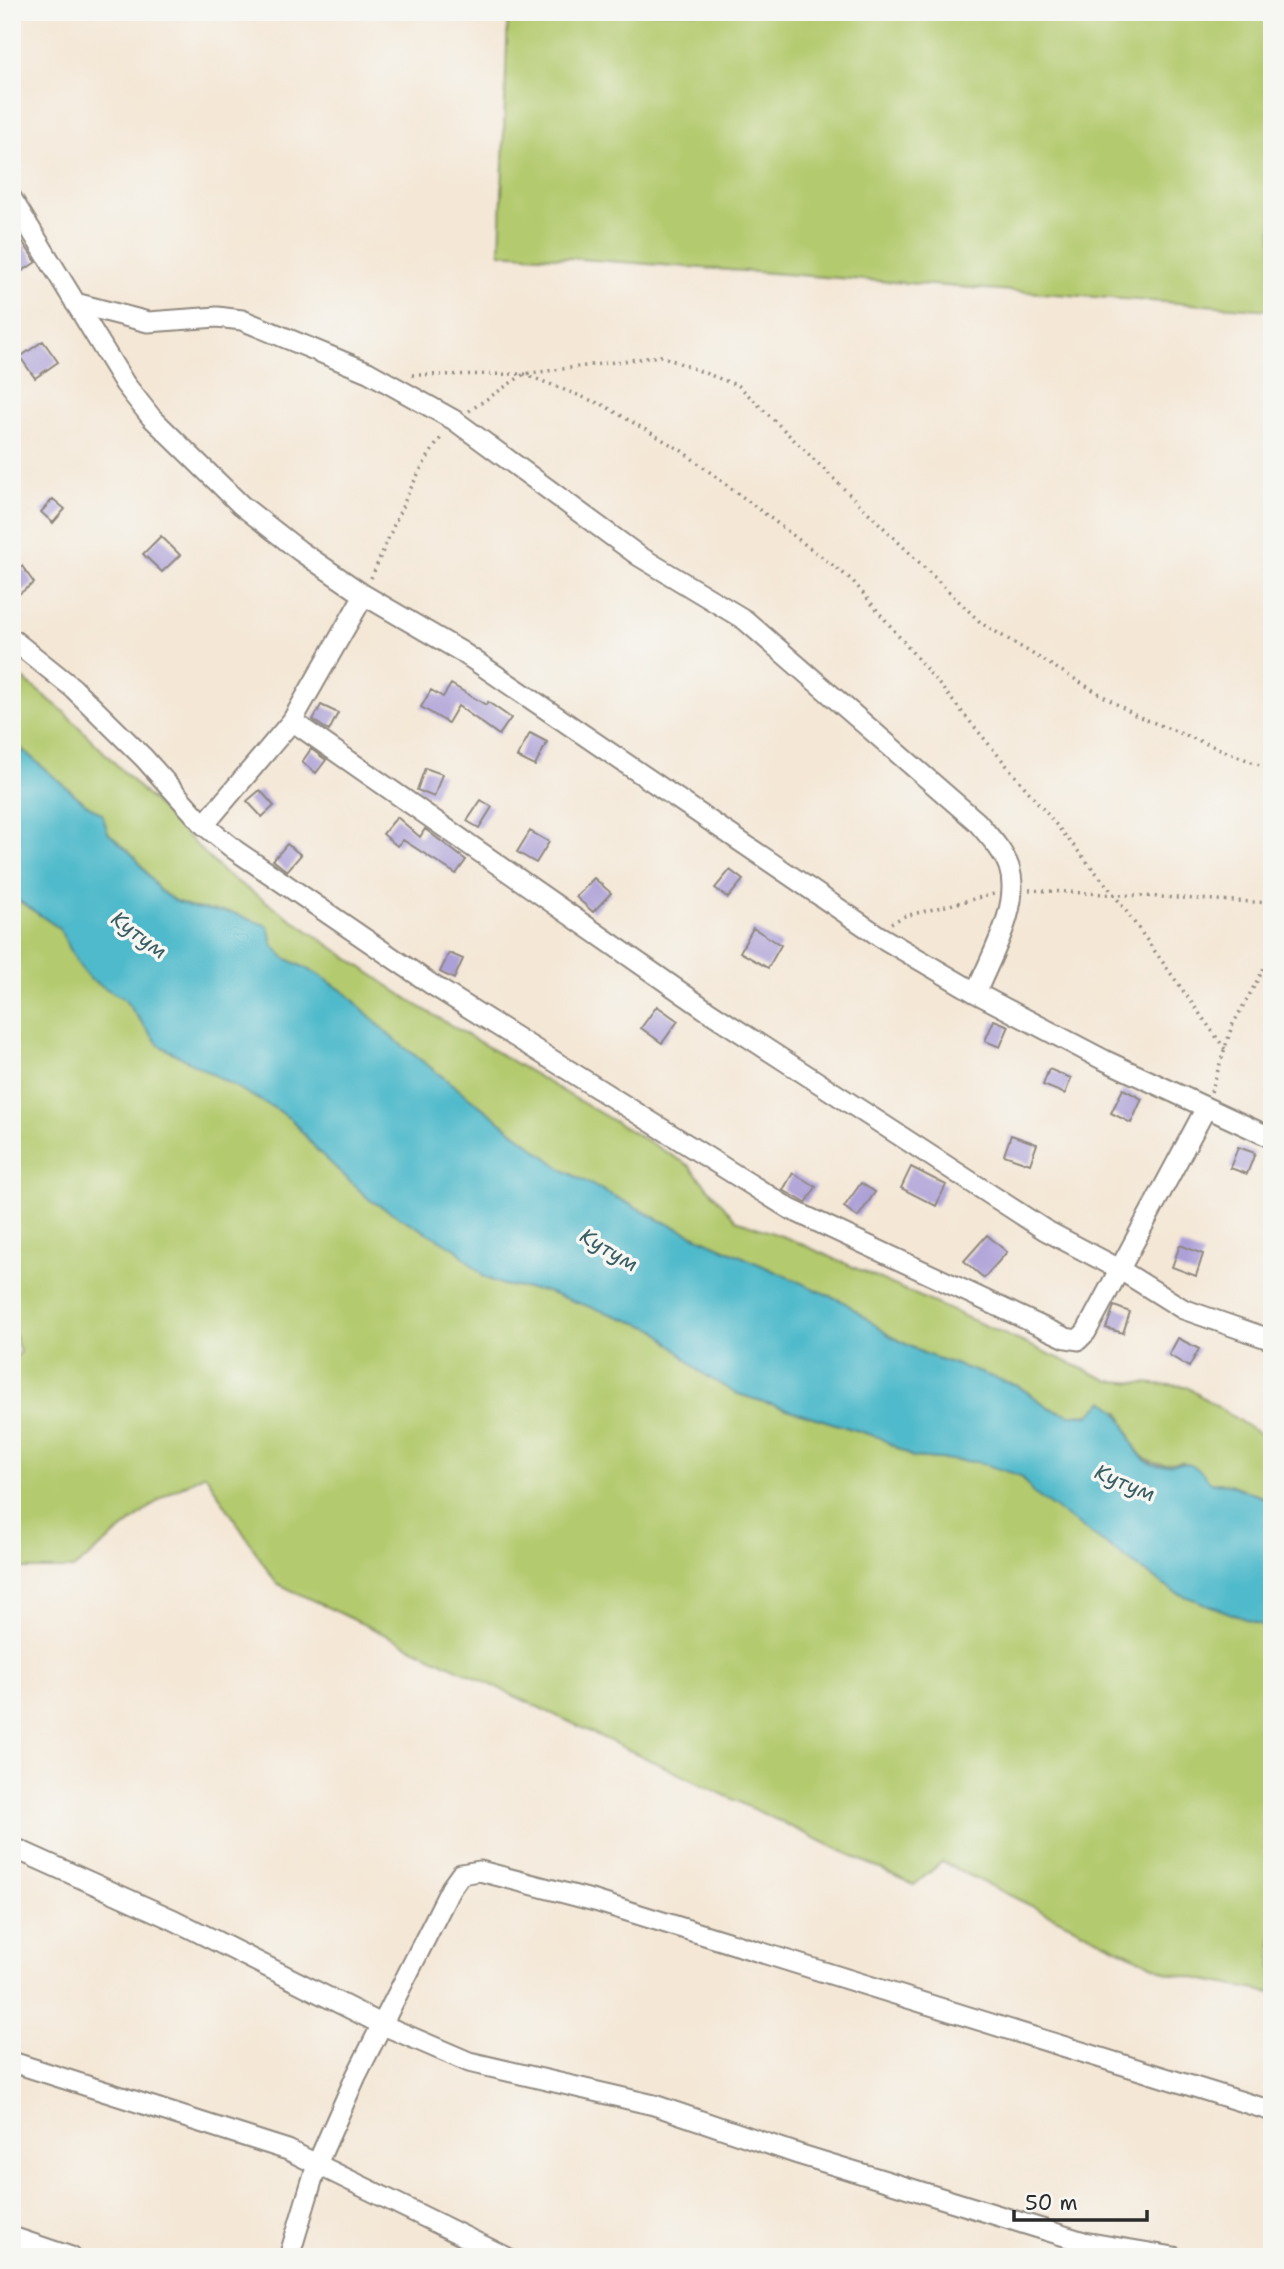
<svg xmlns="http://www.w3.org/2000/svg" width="1284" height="2269" font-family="'Shantell Sans',sans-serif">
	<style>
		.green { fill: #b4ca6e; stroke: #707a4c; stroke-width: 2 }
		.water { fill: #4fbacb; stroke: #3d727b; stroke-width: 2 }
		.building { fill: #ada0d7 }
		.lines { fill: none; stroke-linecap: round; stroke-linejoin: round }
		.minor-casing { stroke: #908980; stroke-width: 23 }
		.path { stroke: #908980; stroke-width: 3.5; stroke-dasharray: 2 5; stroke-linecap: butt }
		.minor { stroke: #fff; stroke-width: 19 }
		.labels { text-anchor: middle; stroke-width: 7; stroke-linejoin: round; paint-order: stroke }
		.water-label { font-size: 21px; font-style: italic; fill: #385d63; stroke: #f6f6f2 }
	</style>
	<rect width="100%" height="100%" fill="#f6f6f2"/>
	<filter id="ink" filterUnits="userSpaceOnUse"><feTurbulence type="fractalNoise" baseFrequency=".0143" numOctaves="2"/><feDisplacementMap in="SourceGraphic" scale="14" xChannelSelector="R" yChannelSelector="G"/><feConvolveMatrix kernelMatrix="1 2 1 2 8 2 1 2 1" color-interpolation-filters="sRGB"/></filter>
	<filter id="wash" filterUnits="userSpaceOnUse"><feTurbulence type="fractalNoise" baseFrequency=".00686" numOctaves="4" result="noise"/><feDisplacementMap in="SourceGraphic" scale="28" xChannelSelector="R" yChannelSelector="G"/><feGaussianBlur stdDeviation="1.57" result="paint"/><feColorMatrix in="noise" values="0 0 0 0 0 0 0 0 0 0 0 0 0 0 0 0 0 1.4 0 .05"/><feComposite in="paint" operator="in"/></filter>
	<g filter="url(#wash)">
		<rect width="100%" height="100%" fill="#f4e7d6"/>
		<path class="green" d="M508,12H1272V310L500,253Z
			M12,670L62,710L223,872L415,1004L688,1165L736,1220L790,1239L1110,1381L1185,1386L1272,1442V1501L1230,1484L1211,1483L1182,1462C1138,1472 1135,1447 1120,1412L1070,1415L1050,1408L1018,1386L925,1354L890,1336L844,1302L664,1222L563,1170L391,1037L347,994L318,974L285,958L233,913L194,908L175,901L159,890L135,857L108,833L102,814L86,804L12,741Z
			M12,896L59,928L78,964L90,979L124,999L159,1045L278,1110L293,1121L317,1150L370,1200L456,1249L484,1277L503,1285L544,1291L655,1329L699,1371L735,1393L878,1437L913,1457L978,1462L1021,1476L1033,1493L1272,1629V1993L1168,1973L942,1862L914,1885L276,1583L205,1474L164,1496L73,1569H12V1363L20,1352L12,1327Z"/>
		<path class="water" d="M12,741L86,804L102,814L108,833L135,857L159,890L175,901L194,908L233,913L268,926L273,945L285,958L318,974L347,994L391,1037L563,1170L664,1222L844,1302L890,1336L925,1354L1018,1386L1050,1408L1070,1415H1089L1104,1401C1132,1419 1124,1440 1144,1459C1165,1479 1184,1444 1211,1483L1229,1484L1272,1501V1629L1174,1592L1033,1493L1021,1476L978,1462L913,1457L878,1437L735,1393L699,1371L655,1329L544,1291L503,1285L484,1277L456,1249L370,1200L317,1150L293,1121L278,1110L159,1045L124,999L90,979L78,964L59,928L12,896Z"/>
		<g id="blocks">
			<path class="building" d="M22,241L36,262L12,278V247Z
				M43,341L58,362L35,378L20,357Z
				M53,499L65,509L53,523L41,512Z
				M161,536L180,555L162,572L143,554Z
				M22,566L34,583L12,599V574Z
				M451,684L486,705L488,702L511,718L499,735L458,706L448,723L421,707L431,690L443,697Z
				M321,705L338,713L329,731L313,720Z
				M530,733L547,742L535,766L517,757Z
				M311,749L326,760L316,773L302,762Z
				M425,768L442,774L434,797L417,790Z
				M260,790L274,806L262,817L247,801Z
				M481,800L492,807L479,828L467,821Z
				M397,817L420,837L425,829L466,860L456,874L403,840L397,846L383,834Z
				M530,831L549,842L536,863L517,852Z
				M287,844L301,855L287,871L273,860Z
				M730,870L743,880L728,898L715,888Z
				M594,878L611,893L593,912L576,897Z
				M753,928L781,945L768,968L740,952Z
				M449,953L463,959L454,979L440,972Z
				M657,1006L678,1021L662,1043L641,1028Z
				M994,1020L1009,1026L1000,1047L985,1041Z
				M1049,1069L1071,1078L1065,1094L1043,1085Z
				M1123,1089L1142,1099L1131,1123L1111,1113Z
				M1011,1135L1037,1144L1030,1164L1004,1155Z
				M1238,1147L1255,1153L1247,1174L1230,1168Z
				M911,1167L946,1185L936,1206L901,1188Z
				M793,1173L816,1187L806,1203L783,1190Z
				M861,1183L875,1192L858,1217L844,1207Z
				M987,1235L1007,1252L984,1278L964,1261Z
				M1180,1245L1203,1254L1196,1276L1172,1267Z
				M1114,1306L1130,1312L1123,1333L1106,1328Z
				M1178,1338L1199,1349L1189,1367L1169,1355Z"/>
		</g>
	</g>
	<g filter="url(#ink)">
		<use href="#blocks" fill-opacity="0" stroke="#908980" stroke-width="2"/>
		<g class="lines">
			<g class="minor-casing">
				<path id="minor" d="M12,199L125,384L151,417L241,505L300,551L364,595L462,652L879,936L976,993L1104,1060L1272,1138
					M75,303L148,322L217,317L242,320L368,372L454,420L639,556L745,620L977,822C988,835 1003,850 1009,867C1022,906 990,957 976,993
					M12,639L73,688L144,758L204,825L235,850L431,984L790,1209L1066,1338L1078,1340L1086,1332L1206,1108
					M292,721L705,1009L1045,1230L1119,1269L1183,1309L1272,1340
					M204,825L292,721L364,595
					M12,1847L174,1920L383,2025L469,2062L654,2105L798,2154L1084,2242L1174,2257
					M12,2062L288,2150L506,2257
					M12,2237L71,2257
					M289,2257L317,2164L356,2076L451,1888L461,1874L480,1871L595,1901L1272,2111"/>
			</g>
			<path class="path" d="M412,375L524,374L603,405L682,451L852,580L1113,893L1225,1049
				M469,411L524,374L661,356L739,386L981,623L1135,715L1272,770
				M371,578C393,530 411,477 443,435
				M1029,890L1272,903
				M891,923L905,916L994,894
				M1211,1092L1232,1026L1272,954"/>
			<use href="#minor" class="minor"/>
		</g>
	</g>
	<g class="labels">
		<g class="water-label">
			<text transform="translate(139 935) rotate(37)" y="7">Кутум</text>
			<text transform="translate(609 1250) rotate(31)" y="7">Кутум</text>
			<text transform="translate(1125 1483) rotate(23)" y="7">Кутум</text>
		</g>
	</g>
	<rect width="1284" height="2269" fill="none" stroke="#f6f6f2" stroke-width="42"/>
	<path d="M1014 2210v10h133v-10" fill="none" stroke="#2b2b2b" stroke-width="3.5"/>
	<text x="1025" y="2210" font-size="21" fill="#2b2b2b" stroke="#f6f6f2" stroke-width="5" paint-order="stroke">50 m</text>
</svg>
